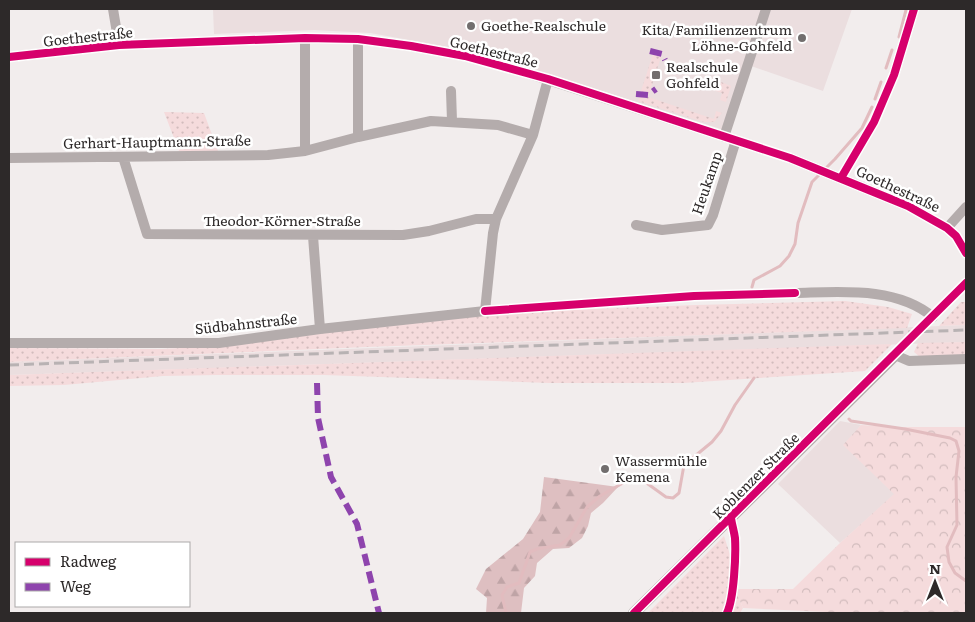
<svg xmlns="http://www.w3.org/2000/svg" width="975" height="622" font-family="Literata,serif">
	<style>
		.built { fill: #ebdedf }
		.grass { fill: url(#grass-dots) }
		.forest { fill: url(#forest-firs) }
		.park { fill: url(#park-crowns) }
		.lines { fill: none; stroke-linecap: round; stroke-linejoin: round }
		.stream { stroke: #e2bcbf; stroke-width: 3 }
		.minor { stroke: #b4acac; stroke-width: 10 }
		.tertiary { stroke: #b4acac; stroke-width: 12 }
		.rail { stroke: #b8b2b3; stroke-width: 3; stroke-dasharray: 10 5; stroke-linecap: butt }
		.quiet { stroke: #8e44ad; stroke-width: 6; stroke-dasharray: 12 6; stroke-linecap: butt }
		.cycleway-casing { stroke: #fff; stroke-width: 11 }
		.cycleway { stroke: #d6006c; stroke-width: 8 }
		.poi-dot { fill: #726e6e; stroke: #fff; stroke-width: 2 }
		.labels { text-anchor: middle; stroke-width: 5; stroke-linejoin: round; paint-order: stroke }
		.poi-label { font-size: 14px; fill: #2d2929; stroke: #fff; text-anchor: start }
		.street-label { font-size: 14px; fill: #2d2929; stroke: #fff }
	</style>
	<defs>
		<pattern id="grass-dots" width="8" height="8" patternUnits="userSpaceOnUse" patternTransform="scale(1.25)"><rect width="8" height="8" fill="#f5dbdc"/><path d="M2 2h.1M6 6h.1" fill="none" stroke="#d2bcbd" stroke-width="1.8" stroke-linecap="round"/></pattern>
		<pattern id="forest-firs" width="22" height="20" patternUnits="userSpaceOnUse" patternTransform="scale(1.25)"><rect width="22" height="20" fill="#debfc1"/><path d="M5 1l3.5 6h-7zM16 11l3.5 6h-7z" fill="#bfa4a6"/></pattern>
		<pattern id="park-crowns" width="20" height="18" patternUnits="userSpaceOnUse" patternTransform="scale(1.25)"><rect width="20" height="18" fill="#f5dbdc"/><path d="M2 6a3 3 0 1 1 6 0M12 15a3 3 0 1 1 6 0" fill="none" stroke="#d2bcbd"/></pattern>
	</defs>
	<rect width="100%" height="100%" fill="#f2eded"/>
	<path class="built" d="M213,9H852L823,91L751,66L724,130L555,76L460,49L370,33L314,30L214,34Z
		M966,325V342L9,375V362Z
		M840,421L861,425L844,445L895,494L840,543L778,484Z"/>
	<path class="grass" d="M653,54L661,57L649,94H640Z
		M721,82L731,86L726,102L720,100L722,93L704,87L705,85L718,89Z
		M640,96H648V97L714,119L716,111L722,113L714,122H704L638,101Z
		M164,112L204,113L218,151H179Z
		M845,301L888,307L912,314L907,328L367,347L9,362V348L161,349L225,346L328,331L495,313L696,305Z
		M961,302H966V325L939,326Z
		M966,342V357L921,358L914,352L918,343Z
		M892,344L865,371L683,383H549L324,375H217L163,376L64,385L9,386V375Z
		M724,536L734,567L735,589L743,608L740,613H648Z"/>
	<path class="forest" d="M544,477L618,487L603,503L591,513L588,526L582,538L569,548L553,549L537,563L535,576L524,588L521,613H486L487,598L476,589L486,569L523,539L540,512Z"/>
	<path class="park" d="M861,425L891,427H966V613H847L743,608L735,589H793L840,543L894,494L843,445Z"/>
	<g class="lines">
		<path class="stream" d="M899,37L906,10
			M886,68L892,50
			M875,99L881,82
			M752,287L754,280L780,266L789,256L795,244L798,223L812,182L835,159L862,128L872,107
			M849,419L851,421L905,429L950,438L956,441L959,451L956,477L957,525L947,547L949,562L955,573L966,581
			M506,613L502,595L507,587L519,583L530,552L537,549L560,545L569,538L587,507L600,496L630,479H641L666,497L673,498L679,493L684,465L712,442L721,431L735,405L754,378"/>
		<path class="minor" d="M113,9L119,45
			M9,57L119,45L305,38L358,39L411,46L465,56L508,67L790,158L908,206L947,228L966,207
			M451,91L452,121
			M358,137V39
			M724,137L766,9
			M305,151V38
			M123,157L147,234L403,235L429,231L476,219H496
			M9,158L268,155L305,151L358,137L431,121L498,125L533,135
			M841,178L874,122L894,75L914,9
			M636,225L662,230L708,225L713,215L736,140
			M313,236L320,329
			M795,293C840,292 896,286 933,317
			M9,343H219L320,329L485,311L493,233L496,219L533,135L548,79
			M895,355L909,361L966,359
			M727,613C734,598 736,556 735,538C734,531 732,525 731,518"/>
		<path class="tertiary" d="M634,613L895,355"/>
		<path class="rail" d="M9,365L966,330"/>
		<path class="quiet" d="M650,51L662,54L665,60
			M636,94L648,95L656,89
			M317,383L318,418L331,477L357,524L379,613"/>
		<g class="cycleway-casing">
			<path id="cycleway" d="M9,57L119,45L305,38L358,39L411,46L465,56L548,79L790,158L908,206L947,228L956,236L966,253
				M841,178L874,122L894,75L914,9
				M485,311L694,296L795,293
				M634,613L966,283
				M727,613C734,598 736,556 735,538C734,531 732,525 731,518"/>
		</g>
		<use href="#cycleway" class="cycleway"/>
	</g>
	<g class="poi-dot">
		<circle cx="471" cy="26" r="5"/>
		<circle cx="802" cy="38" r="5"/>
		<rect x="651" y="70" width="10" height="10" rx="2.5"/>
		<circle cx="605" cy="469" r="5"/>
	</g>
	<g class="labels">
		<g class="poi-label">
			<text x="481" y="31">Goethe-Realschule</text>
			<text x="792" y="35" text-anchor="end">Kita/Familienzentrum<tspan x="792" dy="16">Löhne-Gohfeld</tspan></text>
			<text x="666" y="72">Realschule<tspan x="666" dy="16">Gohfeld</tspan></text>
			<text x="615" y="466">Wassermühle<tspan x="615" dy="16">Kemena</tspan></text>
		</g>
		<g class="street-label">
			<text transform="translate(88 37) rotate(-6)" y="5">Goethestraße</text>
			<text transform="translate(494 52) rotate(14)" y="5">Goethestraße</text>
			<text transform="translate(157 142) rotate(-1)" y="5">Gerhart-Hauptmann-Straße</text>
			<text transform="translate(707 183) rotate(-71)" y="5">Heukamp</text>
			<text transform="translate(898 189) rotate(25)" y="5">Goethestraße</text>
			<text x="282" y="226">Theodor-Körner-Straße</text>
			<text transform="translate(246 324) rotate(-6)" y="5">Südbahnstraße</text>
			<text transform="translate(756 476) rotate(-45)" y="5">Koblenzer Straße</text>
		</g>
	</g>
	<rect width="975" height="622" fill="none" stroke="#2d2929" stroke-width="20"/>
	<rect x="15" y="542" width="175" height="65" fill="#ffffff" stroke="#aba9a9"/>
	<rect x="25" y="558" width="25" height="8" fill="#d6006c" stroke="#aba9a9"/>
	<text x="60" y="567" font-size="15" fill="#2d2929">Radweg</text>
	<rect x="25" y="583" width="25" height="8" fill="#8e44ad" stroke="#aba9a9"/>
	<text x="60" y="592" font-size="15" fill="#2d2929">Weg</text>
	<g transform="translate(935 582)" stroke="#ffffff" stroke-width="4" paint-order="stroke">
	<path d="M0-4L9 19L0 12L-9 19Z" fill="#2d2929"/>
	<text y="-8" font-size="14" font-weight="bold" text-anchor="middle" fill="#2d2929">N</text>
	</g>
</svg>
